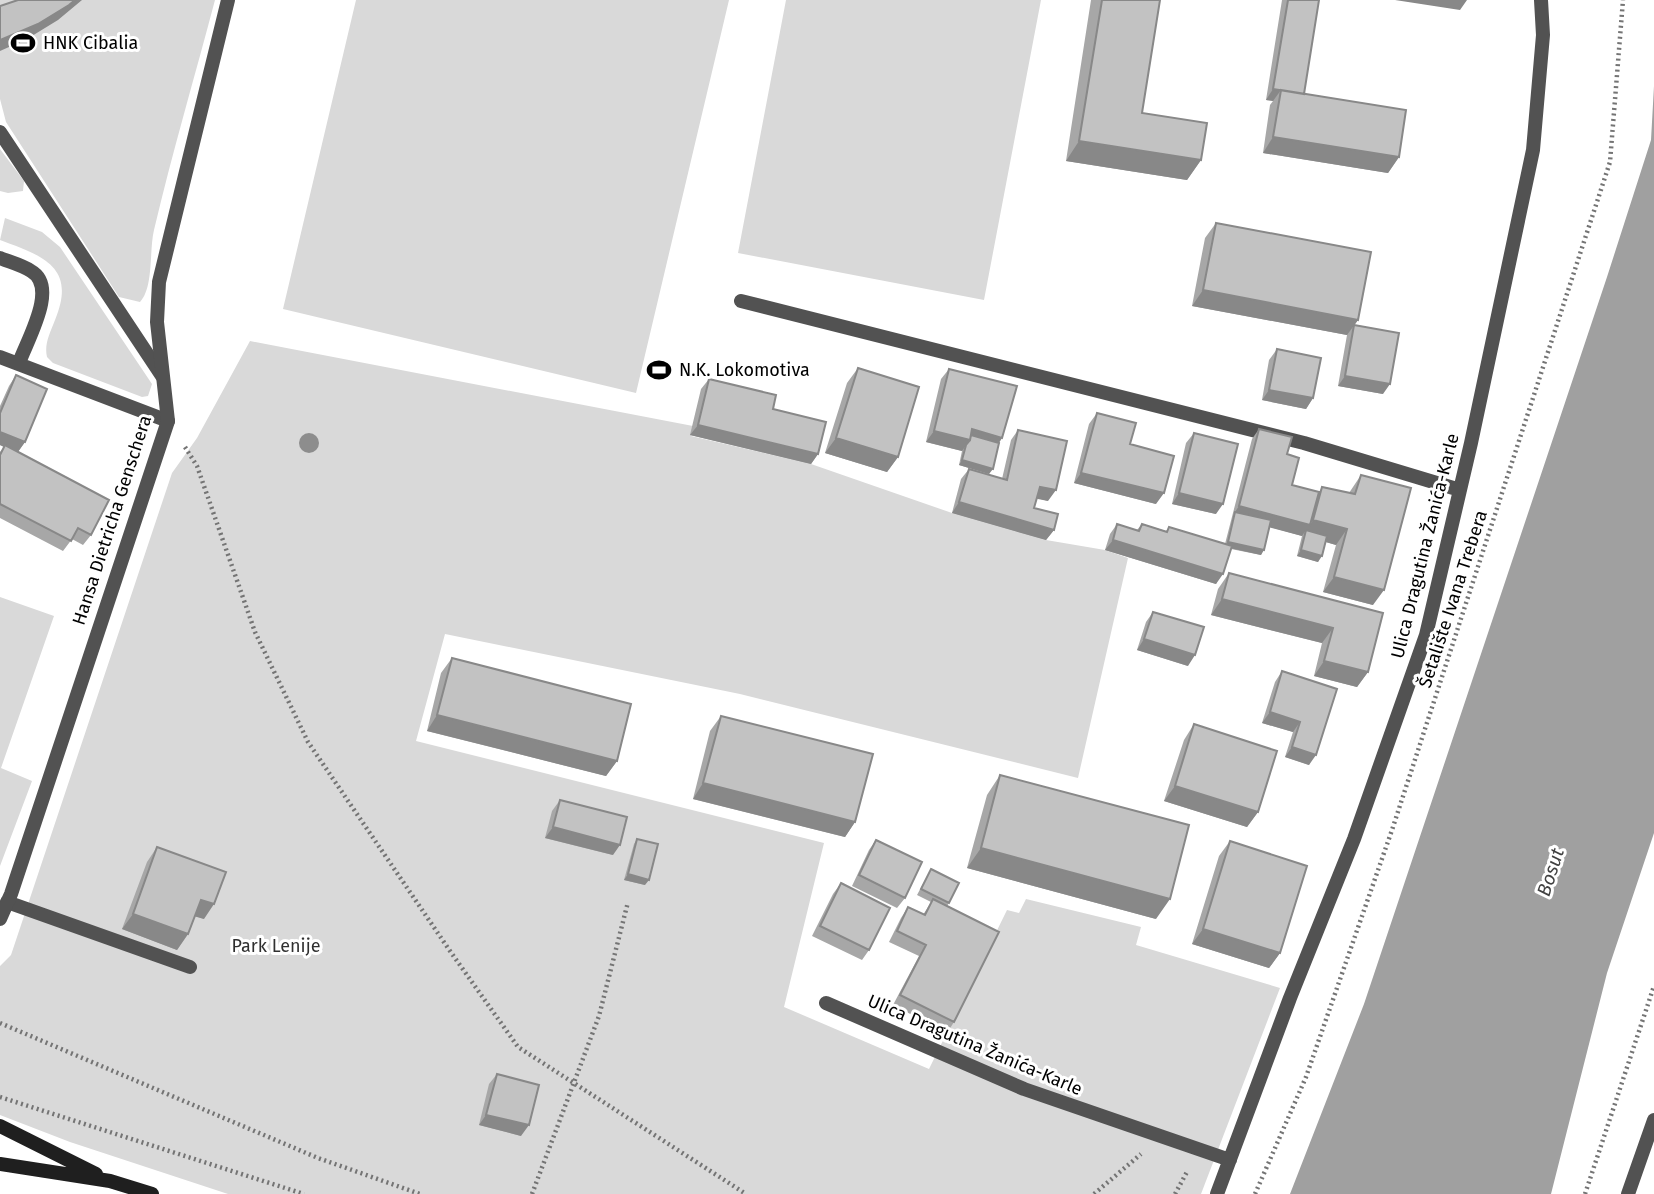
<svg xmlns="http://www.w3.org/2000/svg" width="1654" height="1194" font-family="'Fira Sans',sans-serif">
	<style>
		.green { fill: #d9d9d9 }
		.water { fill: #a0a0a0 }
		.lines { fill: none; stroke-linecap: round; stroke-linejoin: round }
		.path { stroke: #747474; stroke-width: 4.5; stroke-dasharray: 2 3.5; stroke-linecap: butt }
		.service { stroke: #525252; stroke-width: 14 }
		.minor { stroke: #525252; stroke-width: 14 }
		.secondary { stroke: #1f1f1f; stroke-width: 14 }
		.tree { fill: #8d8d8d }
		.wall { fill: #a7a7a7 }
		.shaded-wall { fill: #888 }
		.building { fill: #c2c2c2; stroke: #888; stroke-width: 2 }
		.labels { text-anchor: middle; stroke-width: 6; stroke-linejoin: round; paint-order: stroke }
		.poi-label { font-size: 18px; fill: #000; stroke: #fff; text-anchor: start }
		.street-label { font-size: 18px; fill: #000; stroke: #fff }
		.park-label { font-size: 18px; fill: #303030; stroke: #fff }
		.water-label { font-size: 19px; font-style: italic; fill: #414141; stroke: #fff }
	</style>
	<rect width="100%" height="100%" fill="#fff"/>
	<path class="green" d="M0,0H215C195,76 172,153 154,230C149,250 154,287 140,302L119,297L6,122L0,99Z
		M356,0H729L636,393L283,309Z
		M786,0H1041L984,300L738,253Z
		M0,149L24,181L23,191L8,193L0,191Z
		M5,218L42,232L60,247L152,384L148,396L142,397L53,363L47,357C44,344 50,333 55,320C77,267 43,256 0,240Z
		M250,341L693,426L691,436L811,464L952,513L1046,540L1105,550L1128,558L1078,778L740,694L445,634L416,741L824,843L784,1007L929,1069L1007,910L1019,913L1026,899L1141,927L1136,945L1280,988L1201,1194H228L70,1142L0,1115V966L11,955L172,473L197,438Z
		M0,597L54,616L1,768L32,781L0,866Z"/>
	<path class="water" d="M1654,86V833L1607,973L1551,1194H1290L1364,1004L1607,277L1651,140Z"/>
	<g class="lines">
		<path class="path" d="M185,447L197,466L255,632L308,742L450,951L518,1047L746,1194
			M0,1023L318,1158L420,1194
			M0,1097L304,1194
			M532,1194L599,1016L628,902
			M1094,1194L1141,1154
			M1175,1194L1188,1170
			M1255,1194L1306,1077L1392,830L1610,162L1623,0
			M1585,1194L1654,986"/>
		<path class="service" d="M0,132L162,376
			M0,258C10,262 22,265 31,271C59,287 27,340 19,363
			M0,357L168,421
			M7,902L190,967"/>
		<path class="minor" d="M741,301L1304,443L1460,490
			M0,919L11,894L168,421L157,322L159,282L228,0
			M826,1003L1024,1089L1230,1160
			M1217,1194L1290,998L1354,839L1426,635L1471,443L1533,150L1543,35L1541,0
			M1628,1194L1654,1120"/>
		<path class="secondary" d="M0,1126L96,1174
			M0,1164L110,1181L152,1194"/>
	</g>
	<circle class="tree" cx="309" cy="443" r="10"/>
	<path class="wall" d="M1091,0H1160L1142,113L1201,160L1187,180L1066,161Z
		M1282,0H1319L1304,94L1399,157L1388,173L1263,153L1270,105L1273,101L1266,100Z
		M1216,223L1358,320L1347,335L1192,306L1205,238Z
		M1354,325L1383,394L1338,386L1347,335Z
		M1277,349L1313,398L1306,409L1262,400L1269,360Z
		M858,368L898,457L887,472L825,453L847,383Z
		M949,369L1002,438L999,443L989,474L959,465L962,451L926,442L941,379Z
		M16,375L25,442L18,452L91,535L83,545L72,539L63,551L0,518V452L4,447L0,445V406L9,386Z
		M709,379L773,409L818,454L811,464L690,435L701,389Z
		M1097,413L1130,444L1156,504L1074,483L1089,424Z
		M1259,429L1287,454L1292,485L1319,492L1322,487L1349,493L1361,475L1373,605L1323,592L1336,545L1326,542L1318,562L1297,556L1302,536L1270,527L1261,555L1231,549L1216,584L1105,550L1110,534L1117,524L1137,530L1142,524L1166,531L1169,527L1225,544L1252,439Z
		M1018,430L1048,501L1037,498L1034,508L1054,530L1046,540L952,513L961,479L969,469L1002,479L1011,440Z
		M1194,433L1216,514L1172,504L1186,443Z
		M1229,573L1383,613L1368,672L1357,687L1314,676L1322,643L1211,615L1218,589Z
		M1153,612L1188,666L1137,650L1146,622Z
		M452,658L617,761L606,776L427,731L441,673Z
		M1282,671L1337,689L1309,765L1285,757L1293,732L1262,723L1275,682Z
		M721,716L855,822L845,837L693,799L710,731Z
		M1194,724L1258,812L1247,827L1164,801L1184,740Z
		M1000,775L1156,919L967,868L987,795Z
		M560,800L613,855L545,838L552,811Z
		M637,839L645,885L624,880L634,844Z
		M876,840L905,898L897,908L852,886L869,850Z
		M1230,841L1280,953L1269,968L1192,944L1219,856Z
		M157,847L204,919L195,916L188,934L177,950L122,929L147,862Z
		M931,869L949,903L947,906L954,1022L947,1033L893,1005L919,956L889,942L901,918L908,907L923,915L931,902L917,895Z
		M841,883L869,950L862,960L812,936L833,894Z
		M497,1074L521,1136L479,1125L489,1084Z"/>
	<path class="shaded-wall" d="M75,0H82L58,20L27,39L0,51V40Z
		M1395,0H1467L1460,10Z
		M1273,89L1281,90L1273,101L1266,100Z
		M1273,137L1399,157L1388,173L1263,153Z
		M1079,141L1201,160L1187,180L1066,161Z
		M1203,290L1358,320L1347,335L1192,306Z
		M1345,376L1390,384L1383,394L1338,386Z
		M1269,390L1313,398L1306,409L1262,400Z
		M698,425L818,454L811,464L690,435Z
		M972,429L1002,438L995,448L969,441L962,451L926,442L934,431Z
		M0,432L25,442L17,453L0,445Z
		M836,438L898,457L887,472L825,453Z
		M962,460L993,469L989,474L959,465Z
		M1081,473L1164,493L1156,504L1074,483Z
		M1040,487L1056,490L1048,501L1033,498Z
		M1179,493L1223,504L1216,514L1172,504Z
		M959,502L1054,530L1046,540L952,513Z
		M1239,506L1310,525L1313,520L1347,529L1336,545L1305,536L1306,530L1302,536L1234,518L1235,512Z
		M1113,540L1223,574L1216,584L1105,550Z
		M1228,542L1264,550L1261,555L1225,547Z
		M1301,550L1322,556L1318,562L1297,556Z
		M1334,577L1384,590L1373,605L1323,592Z
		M1222,599L1333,628L1322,643L1211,615Z
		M1144,639L1195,655L1188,666L1137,650Z
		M1324,661L1368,672L1357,687L1314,676Z
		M1270,712L1300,722L1293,732L1262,723Z
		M437,715L617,761L606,776L427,731Z
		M1292,747L1316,755L1309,765L1285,757Z
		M703,783L855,822L845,837L693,799Z
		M1175,786L1258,812L1247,827L1164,801Z
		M553,827L620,845L613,855L545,838Z
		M981,848L1170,899L1156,919L967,868Z
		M628,874L649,880L645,885L624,880Z
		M201,900L214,904L204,919L190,915Z
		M133,914L188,934L177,950L122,929Z
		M1203,929L1280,953L1269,968L1192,944Z
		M486,1115L529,1125L521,1136L479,1125Z"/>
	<path class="building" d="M18,0H75L69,5L38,24L0,40V6Z
		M1102,0H1160L1142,113L1207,123L1201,160L1079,141Z
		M1288,0H1319L1304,94L1273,89Z
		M1281,90L1406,110L1399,157L1273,137Z
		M1216,223L1371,252L1358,320L1203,290Z
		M1354,325L1399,333L1390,384L1345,376Z
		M1277,349L1321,358L1313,398L1269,390Z
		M858,368L919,387L898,457L836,438Z
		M949,369L1017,386L1002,438L972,429L970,440L934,431Z
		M16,375L47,389L25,442L0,432V413Z
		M709,379L776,395L773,409L826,422L818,454L698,425Z
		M1097,413L1136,423L1130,444L1174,456L1164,493L1081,473Z
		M1259,429L1292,437L1287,454L1299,458L1292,485L1319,492L1310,525L1239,506Z
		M1018,430L1067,441L1056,490L1040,487L1034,508L1058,514L1054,530L959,502L969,469L1007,480Z
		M1194,433L1238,444L1223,504L1179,493Z
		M971,435L999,443L993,469L962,460L966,445L970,440Z
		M5,445L109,500L91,535L78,528L71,541L0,504V455Z
		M1361,475L1411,488L1384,590L1334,577L1347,529L1313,520L1322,487L1355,494Z
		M1235,512L1271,520L1264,550L1228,542Z
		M1117,524L1139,531L1142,524L1167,532L1169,527L1232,546L1223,574L1113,540Z
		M1306,530L1327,536L1322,556L1301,550Z
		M1229,573L1383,613L1368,672L1324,661L1333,628L1222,599Z
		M1153,612L1204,627L1195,655L1144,639Z
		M452,658L631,704L617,761L437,715Z
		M1282,671L1337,689L1316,755L1292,747L1300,722L1270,712Z
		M721,716L873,754L855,822L703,783Z
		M1194,724L1277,751L1258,812L1175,786Z
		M1000,775L1189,825L1170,899L981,848Z
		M560,800L627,817L620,845L553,827Z
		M637,839L658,844L649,880L628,874Z
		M876,840L922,862L905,898L859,875Z
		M1230,841L1307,866L1280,953L1203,929Z
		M157,847L226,872L214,904L201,900L188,934L133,914Z
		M931,869L959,883L949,903L921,889Z
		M841,883L890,908L869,950L820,926Z
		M933,899L999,932L954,1022L900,995L926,945L897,931L908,907L925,915Z
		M497,1074L539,1085L529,1125L486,1115Z"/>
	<defs>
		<g id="stadium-bare" transform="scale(1.89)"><path d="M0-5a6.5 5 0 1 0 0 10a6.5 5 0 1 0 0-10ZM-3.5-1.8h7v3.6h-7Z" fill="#000" stroke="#fff" stroke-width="2.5" paint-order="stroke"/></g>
	</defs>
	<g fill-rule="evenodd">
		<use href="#stadium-bare" x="23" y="43"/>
		<use href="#stadium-bare" x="659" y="370"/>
	</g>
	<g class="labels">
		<g class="poi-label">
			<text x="43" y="49">HNK Cibalia</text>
			<text x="679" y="376">N.K. Lokomotiva</text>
		</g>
		<g class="street-label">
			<text transform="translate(112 520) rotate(-72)" y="6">Hansa Dietricha Genschera</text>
			<text transform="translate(1425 546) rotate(-76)" y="6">Ulica Dragutina Žanića-Karle</text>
			<text transform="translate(1453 599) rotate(-72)" y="6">Šetalište Ivana Trebera</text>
			<text transform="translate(975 1045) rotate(23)" y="6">Ulica Dragutina Žanića-Karle</text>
		</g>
		<g class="park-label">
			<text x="276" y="952">Park Lenije</text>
		</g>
		<g class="water-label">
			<text transform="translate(1550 872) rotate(-72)" y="7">Bosut</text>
		</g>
	</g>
</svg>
